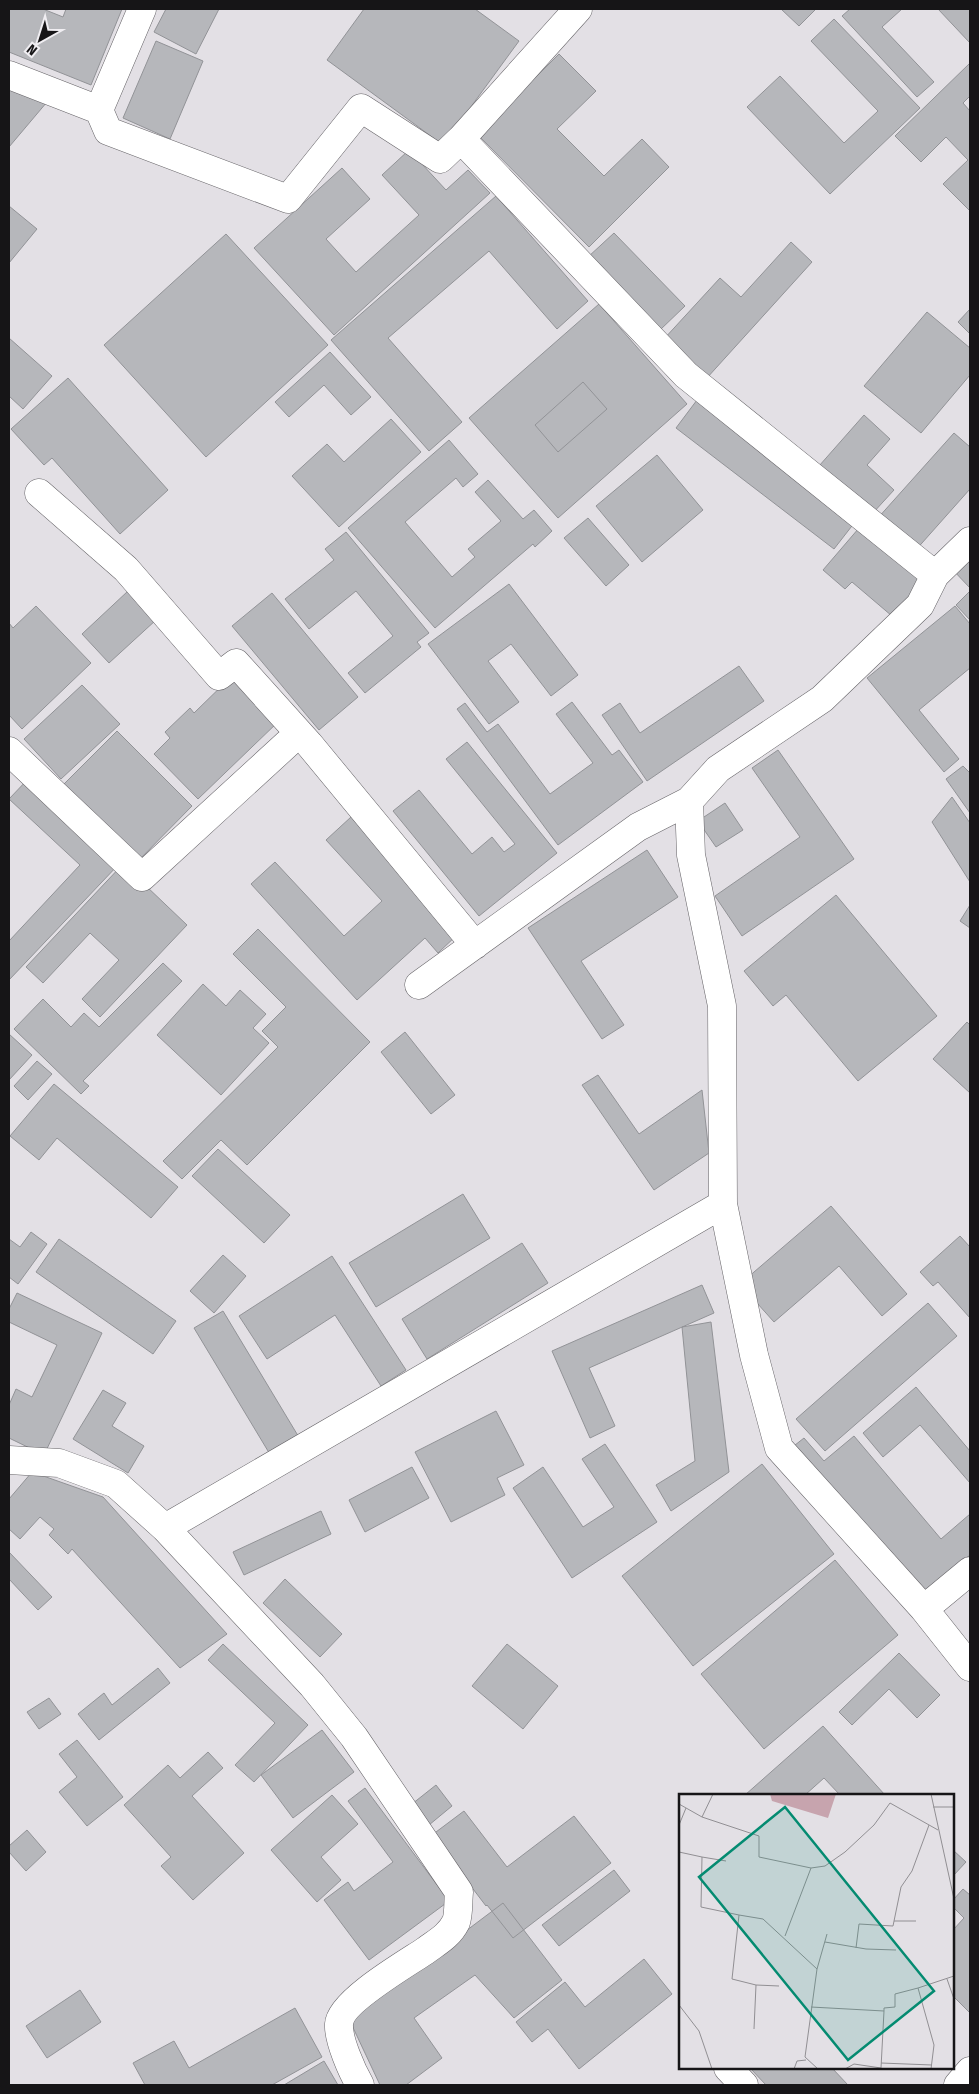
<svg xmlns="http://www.w3.org/2000/svg" width="979" height="2094" font-family="'Fira Sans Condensed',sans-serif">
	<style>
		.building { fill: #b6b7bb; stroke: #929397 }
		.lines { fill: none; stroke-linecap: round; stroke-linejoin: round }
		.minor-casing { stroke: #666468; stroke-width: 29 }
		.minor { stroke: #fff; stroke-width: 28 }
		.inset-road { fill: none; stroke: #918f93; stroke-width: 1 }
		.view { fill: #048b71; fill-opacity: 0.15; stroke: #048b71; stroke-width: 2.5 }
		.inset-edge { fill: none; stroke: #161517; stroke-width: 2.5 }
	</style>
	<rect width="100%" height="100%" fill="#e3e0e5"/>
	<path class="building" d="M9,9H43L63,17L66,9H122L91,85L9,52Z
		M166,9H219L196,54L154,32Z
		M364,9H475L519,41L443,145L327,60Z
		M781,9H816L799,26Z
		M850,9H902L882,27L934,82L917,97L842,16Z
		M938,9H970V43Z
		M834,19L920,108L830,194L747,107L780,76L844,143L878,111L811,41Z
		M156,41L203,61L170,139L123,118Z
		M559,54L596,91L557,129L604,176L642,139L669,167L589,247L478,135Z
		M970,63V96L963,103L970,111V211L943,184L968,160L946,137L921,162L895,136Z
		M9,87L47,102L9,147Z
		M409,150L446,190L468,170L490,193L334,335L254,248L342,168L370,199L326,239L356,272L419,215L382,175Z
		M496,196L588,301L557,329L489,251L388,338L462,422L429,451L331,340Z
		M9,206L37,229L9,263Z
		M614,233L685,306L660,330L588,257Z
		M226,234L328,345L206,457L104,345Z
		M791,242L812,262L706,379L663,340L720,278L741,297Z
		M599,304L687,404L558,518L469,418Z
		M970,309V334L958,322Z
		M927,312L970,348V375L921,433L864,386Z
		M9,338L52,376L23,409L9,396Z
		M330,352L371,397L351,415L324,385L289,417L275,402Z
		M68,378L168,490L120,534L52,458L44,465L11,429Z
		M583,382L607,409L558,452L535,425Z
		M697,400L855,522L834,549L676,428Z
		M864,415L890,439L867,465L894,490L872,514L819,466Z
		M391,419L421,452L339,527L292,476L327,444L344,462Z
		M954,433L970,447V489L914,552L877,519Z
		M449,440L478,474L463,487L456,478L405,522L452,577L475,557L468,549L501,521L475,492L488,480L523,519L534,510L552,531L535,547L533,544L435,628L348,528Z
		M657,455L703,510L642,562L596,506Z
		M588,518L629,565L606,586L564,538Z
		M859,528L922,581L892,616L852,582L845,589L823,570Z
		M346,532L429,633L417,642L421,647L365,693L348,673L393,636L356,591L309,629L285,599L334,560L325,549Z
		M970,551V588L952,569Z
		M509,584L578,675L551,696L511,644L488,661L519,702L489,724L428,644Z
		M128,591L156,620L109,663L82,634Z
		M970,591V620L956,605Z
		M272,593L358,697L319,730L232,626Z
		M36,606L91,663L22,729L9,715V623L13,628Z
		M955,606L970,624V668L919,710L959,759L944,772L867,678Z
		M739,666L764,701L647,781L602,715L620,703L640,733Z
		M233,675L279,721L198,799L154,754L170,738L165,732L190,708L194,713Z
		M82,685L120,724L61,779L24,739Z
		M572,702L612,755L619,750L643,782L558,845L457,709L465,703L487,732L498,724L550,794L593,763L556,714Z
		M117,731L192,806L138,861L62,786Z
		M467,742L557,853L479,916L393,811L419,790L472,854L492,837L504,852L515,844L446,759Z
		M778,750L854,859L742,936L715,896L800,837L752,768Z
		M963,766L970,773V813L946,779Z
		M29,778L119,864L9,980V941L80,865L9,799Z
		M952,797L970,823V882L932,822Z
		M725,803L743,830L716,847L698,821Z
		M351,817L458,934L438,953L425,938L357,1000L251,884L275,862L344,936L382,901L326,840Z
		M647,850L678,897L581,961L624,1025L602,1039L528,928Z
		M123,864L187,925L100,1017L82,999L119,960L90,933L43,983L26,967Z
		M836,895L937,1016L858,1081L786,995L773,1006L744,971Z
		M970,905V928L960,921Z
		M258,929L370,1042L247,1165L221,1140L182,1179L163,1161L278,1047L262,1031L286,1007L233,954Z
		M163,963L182,981L83,1081L89,1086L81,1094L14,1029L43,999L71,1027L84,1013L99,1027Z
		M203,984L226,1006L240,990L266,1014L253,1028L269,1043L221,1095L157,1035Z
		M967,1022L970,1025V1093L933,1059Z
		M405,1032L455,1095L431,1114L381,1052Z
		M9,1034L32,1055L9,1080Z
		M37,1061L52,1074L28,1100L14,1086Z
		M598,1075L639,1134L702,1090L709,1153L654,1190L582,1085Z
		M54,1084L178,1187L151,1218L57,1138L39,1160L10,1136Z
		M218,1149L290,1215L264,1243L192,1176Z
		M463,1194L490,1238L376,1307L349,1263Z
		M831,1206L907,1294L882,1316L839,1266L774,1322L740,1284Z
		M31,1232L47,1244L18,1284L9,1277V1239L20,1247Z
		M960,1236L970,1247V1318L938,1282L933,1286L920,1272Z
		M59,1239L176,1321L153,1354L36,1272Z
		M522,1243L548,1283L427,1359L402,1319Z
		M223,1255L246,1276L214,1313L190,1291Z
		M332,1256L406,1370L381,1386L335,1315L267,1359L239,1316Z
		M702,1285L714,1313L589,1368L615,1426L590,1438L552,1351Z
		M17,1293L102,1333L44,1455L9,1438V1405L16,1389L32,1397L57,1345L9,1322V1309Z
		M928,1303L957,1336L825,1451L796,1419Z
		M223,1311L300,1439L271,1456L194,1328Z
		M711,1322L729,1472L671,1511L656,1485L695,1461L682,1327Z
		M916,1387L970,1451V1483L920,1425L883,1457L863,1433Z
		M103,1390L126,1403L112,1426L144,1446L128,1473L73,1439Z
		M496,1411L524,1465L497,1478L505,1495L451,1522L415,1452Z
		M854,1436L941,1539L970,1514V1555L919,1599L790,1449L804,1438L824,1461Z
		M605,1444L657,1522L572,1578L513,1488L543,1467L583,1527L614,1507L582,1459Z
		M762,1464L834,1554L693,1666L622,1576Z
		M412,1467L429,1498L365,1532L349,1500Z
		M32,1472L103,1497L227,1634L180,1668L72,1549L68,1554L49,1535L54,1529L40,1517L20,1539L9,1529V1499Z
		M321,1511L331,1534L244,1575L233,1552Z
		M9,1552L52,1597L38,1610L9,1579Z
		M835,1560L898,1635L764,1749L701,1674Z
		M285,1579L342,1634L320,1657L263,1603Z
		M223,1644L308,1725L254,1782L235,1765L275,1723L208,1660Z
		M507,1644L558,1686L523,1729L472,1686Z
		M899,1653L940,1695L917,1718L889,1689L852,1725L839,1712Z
		M158,1668L170,1683L99,1740L78,1714L104,1693L112,1705Z
		M49,1698L61,1714L39,1729L27,1712Z
		M823,1726L885,1795H840L824,1778L805,1795H745Z
		M322,1730L354,1772L293,1818L261,1775Z
		M77,1740L123,1797L87,1826L59,1792L77,1777L59,1754Z
		M208,1752L223,1768L192,1796L244,1853L193,1900L161,1866L171,1857L124,1805L168,1765L180,1778Z
		M436,1785L452,1806L429,1825L412,1804Z
		M365,1788L449,1901L369,1960L324,1900L348,1882L354,1891L393,1862L348,1801Z
		M332,1795L358,1824L321,1857L341,1880L317,1902L271,1850Z
		M464,1811L507,1867L574,1816L611,1863L513,1938L487,1905L486,1906L432,1835Z
		M27,1830L46,1852L26,1871L9,1852V1846Z
		M953,1850L966,1862L953,1876Z
		M614,1870L630,1891L559,1946L542,1925Z
		M963,1889L970,1895V2013L953,1996V1930L964,1918L953,1907V1900Z
		M503,1903L562,1980L514,2018L475,1975L414,2018L442,2058L406,2085H380L349,2019Z
		M644,1959L672,1994L579,2069L548,2029L532,2042L516,2022L565,1982L585,2007Z
		M80,1990L101,2022L47,2058L26,2026Z
		M295,2008L322,2057L272,2085H145L133,2063L174,2041L189,2068Z
		M324,2061L338,2085H284Z
		M750,2068H832L848,2085H766Z"/>
	<g class="lines">
		<g class="minor-casing">
			<path id="minor" d="M578,9L461,139L686,375L935,575
				M9,75L99,110L142,9
				M99,110L108,131L288,199L361,108L440,159L461,139
				M39,493L126,569L219,676L236,663L309,744L475,945
				M970,541L935,575L920,605L822,699L718,769L689,801L691,855L722,1006L723,1204L754,1355L779,1448L924,1609L970,1571
				M9,751L142,877L299,733
				M419,985L638,827L689,801
				M9,1460L59,1463L116,1484L165,1528L312,1685L354,1737L459,1892C458,1901 459,1914 456,1922C449,1936 437,1942 425,1951C407,1963 340,2002 339,2024C338,2040 352,2071 360,2085
				M165,1528L723,1204
				M924,1609L970,1667
				M728,2068L744,2085
				M958,2085L970,2071"/>
		</g>
		<use href="#minor" class="minor"/>
	</g>
	<g transform="translate(679 1794)">
		<rect width="275" height="275" fill="#e3e0e5"/>
		<path d="M91,0H157L149,24L93,7Z" fill="#c7a4ae"/>
		<path class="inset-road" d="M252,0L275,105M0,10L23,23L80,42V63L132,74L146,72L166,58L195,31L211,9L259,36M254,13H275M23,23L34,0M0,31L7,14M0,58L23,63L22,113L60,121M23,63L47,67M215,127H237M106,142L132,74M146,148L187,155L217,156M177,154L180,130L214,132L222,93L233,77L250,31M138,175L148,140M268,185L275,205M77,191L100,192M0,211L20,237L33,275M132,213L205,217L202,274L175,270L166,275M205,217V214L216,213V200L239,194M75,235L77,191L53,185L60,121L84,125L138,175L126,263L139,275M202,269L253,271M115,275L118,267L127,266M252,275L255,251L239,194L275,182"/>
		<path class="view" d="M106,13L255,197L169,266L20,83Z"/>
		<rect width="275" height="275" class="inset-edge"/>
	</g>
	<rect width="979" height="2094" fill="none" stroke="#161517" stroke-width="20"/>
	<g transform="translate(40 40) rotate(219)" stroke="#f0eef2" stroke-width="4" paint-order="stroke">
	<path d="M0-4L9 19L0 12L-9 19Z" fill="#161517"/>
	<text y="-8" font-size="14" font-weight="bold" text-anchor="middle" fill="#161517">N</text>
	</g>
</svg>
